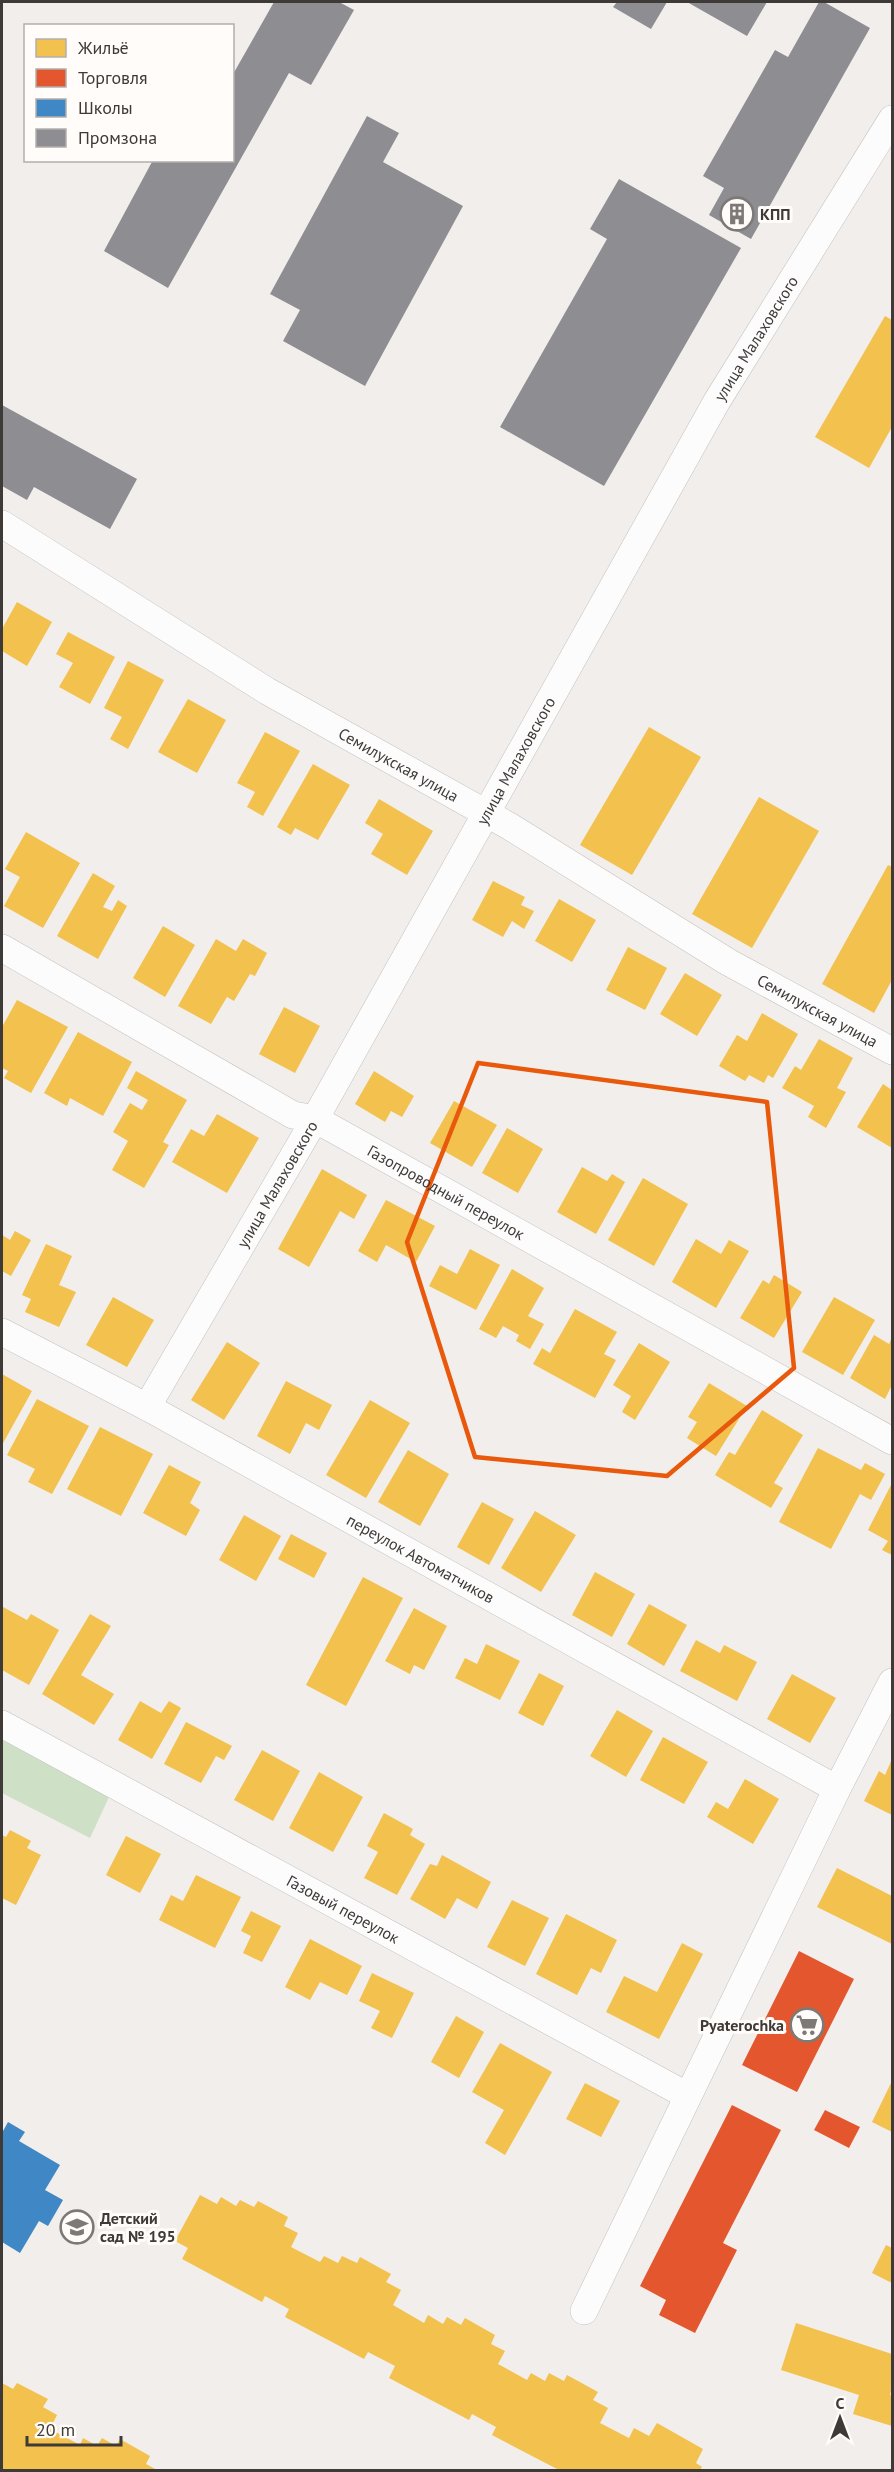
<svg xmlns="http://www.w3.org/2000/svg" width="894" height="2472" font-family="'PT Sans',sans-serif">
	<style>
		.green { fill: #cee0c5 }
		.homes { fill: #f2c14e }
		.shops { fill: #e4572e }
		.schools { fill: #3f88c5 }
		.industry { fill: #8d8d92 }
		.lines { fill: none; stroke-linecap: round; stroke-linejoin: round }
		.minor-casing { stroke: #c4c0be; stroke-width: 28 }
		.minor { stroke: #fdfcfc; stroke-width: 27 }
		.marked { fill: none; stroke: #e8590c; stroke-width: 4.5; stroke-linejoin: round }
		.labels { text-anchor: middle; stroke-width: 6; stroke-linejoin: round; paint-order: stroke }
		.poi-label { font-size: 16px; font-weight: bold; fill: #3e3a38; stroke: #fffcfa; text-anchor: start }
		.street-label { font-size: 16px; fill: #3e3a38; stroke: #fffcfa }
	</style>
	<rect width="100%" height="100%" fill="#f2eeec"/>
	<path class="green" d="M2,1724L115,1784L90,1838L2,1793Z"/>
	<path class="homes" d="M885,316L892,320V427L869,468L815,437Z
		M17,602L52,622L27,666L2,651V629Z
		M68,632L115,657L90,704L59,687L73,663L56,654Z
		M128,661L164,680L128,749L110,739L122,717L104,708Z
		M188,699L226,720L197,773L158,752Z
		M649,727L701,757L632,875L580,845Z
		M265,732L300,751L263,816L247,807L255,792L237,783Z
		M313,764L350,785L318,840L295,828L291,835L277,827Z
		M759,797L819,831L752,948L692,914Z
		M379,799L433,831L407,875L371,854L383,834L365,823Z
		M26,832L80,863L43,928L4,906L20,877L5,869Z
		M888,865L892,867V980L874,1013L822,984Z
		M93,873L115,886L103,907L112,911L118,900L127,906L98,959L57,936Z
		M493,881L525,897L521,905L534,911L524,929L512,921L503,937L472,920Z
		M559,899L596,920L572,962L535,941Z
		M163,926L195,945L165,997L133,978Z
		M216,939L236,951L243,939L267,953L255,976L250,974L234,1001L227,997L211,1024L178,1006Z
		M628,947L667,968L645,1010L606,990Z
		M685,973L722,995L697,1036L660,1014Z
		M17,1000L68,1027L31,1093L4,1078L8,1071L2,1068V1027Z
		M284,1007L320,1026L295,1073L259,1054Z
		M762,1013L798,1034L773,1078L768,1075L764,1083L749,1075L745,1081L719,1066L737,1035L747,1041Z
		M78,1032L132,1062L103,1116L70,1098L67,1106L44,1093Z
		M819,1039L853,1058L837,1088L846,1092L826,1128L808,1117L814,1106L782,1088L795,1066L801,1070Z
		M136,1071L187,1100L163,1142L169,1145L144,1188L112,1170L128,1141L113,1132L130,1103L142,1110L148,1100L127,1088Z
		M374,1071L414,1096L402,1117L391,1111L385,1122L355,1104Z
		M883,1084L892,1090V1148L857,1127Z
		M454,1101L497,1125L472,1167L430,1143Z
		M217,1114L259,1138L227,1193L172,1162L191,1129L204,1136Z
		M507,1128L543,1149L518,1193L482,1173Z
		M582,1167L607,1181L612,1174L625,1182L596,1234L557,1212Z
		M322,1169L367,1195L354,1219L340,1211L309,1267L278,1249Z
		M643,1178L688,1204L654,1266L608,1240Z
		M386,1200L435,1226L416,1262L386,1245L377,1262L358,1251Z
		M15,1231L31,1240L11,1276L2,1271V1235L10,1240Z
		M696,1239L721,1254L729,1240L749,1251L716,1308L672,1282Z
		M46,1244L72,1256L59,1285L76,1292L59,1327L25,1312L31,1299L22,1295Z
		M470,1249L500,1265L476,1310L429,1286L440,1265L457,1274Z
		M512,1269L544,1288L528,1316L544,1324L530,1349L516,1341L519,1335L503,1326L496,1338L479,1329Z
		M774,1275L802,1292L774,1338L740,1318L763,1280L769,1284Z
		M113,1297L154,1320L127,1367L86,1345Z
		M834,1297L875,1320L843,1375L802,1352Z
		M575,1309L617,1332L604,1354L616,1360L595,1398L533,1364L542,1348L550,1353Z
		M874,1335L889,1344L892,1337V1385L885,1399L850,1378Z
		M227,1342L260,1363L224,1420L191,1400Z
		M639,1343L670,1362L635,1420L622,1412L631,1396L613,1385Z
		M2,1374L32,1391L2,1445Z
		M286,1381L332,1405L319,1430L306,1423L290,1454L257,1436Z
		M709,1383L747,1406L716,1456L687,1438L697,1422L688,1417Z
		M37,1399L89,1426L52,1494L28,1482L35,1469L7,1455Z
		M370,1400L410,1423L366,1498L326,1475Z
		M762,1410L803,1435L774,1483L783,1488L771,1508L715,1475L729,1452L735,1455Z
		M100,1427L153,1454L121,1516L67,1489Z
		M818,1448L861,1470L865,1463L885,1474L871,1500L860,1494L831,1549L779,1522Z
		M408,1450L449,1474L420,1526L378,1502Z
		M169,1465L201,1482L190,1503L200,1510L186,1536L143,1513Z
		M892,1483V1555L882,1550L888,1541L868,1530Z
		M482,1502L514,1519L489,1565L457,1547Z
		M535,1511L576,1535L541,1592L501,1568Z
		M244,1515L281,1536L256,1581L219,1560Z
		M291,1534L327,1553L314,1578L278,1559Z
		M595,1572L635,1594L612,1637L572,1615Z
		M363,1577L403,1598L346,1706L306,1685Z
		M649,1604L687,1625L664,1666L627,1644Z
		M3,1607L27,1620L31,1614L59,1630L29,1685L2,1670Z
		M414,1608L447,1626L424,1670L414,1665L410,1674L385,1661Z
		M90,1614L111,1626L81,1675L114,1694L94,1725L42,1694Z
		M696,1640L720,1653L724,1645L757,1662L737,1701L680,1671Z
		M486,1644L520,1661L500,1700L455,1678L465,1658L477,1664Z
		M539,1673L564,1686L543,1726L518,1713Z
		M792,1674L836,1698L810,1743L767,1719Z
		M140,1701L161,1713L169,1701L181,1708L152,1759L118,1740Z
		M617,1710L653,1731L626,1777L590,1756Z
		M186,1722L232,1746L224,1760L216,1756L201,1783L164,1764Z
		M663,1737L708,1762L684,1804L640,1780Z
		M262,1750L300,1771L273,1821L234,1800Z
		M892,1759V1815L864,1801L879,1771L885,1775Z
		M319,1772L363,1797L333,1852L289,1828Z
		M745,1779L779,1799L753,1844L707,1817L716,1802L728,1809Z
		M384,1813L413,1829L410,1835L425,1844L397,1895L364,1878L378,1852L367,1846Z
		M10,1830L31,1841L27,1848L41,1855L16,1905L2,1898V1835L6,1837Z
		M126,1836L161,1854L140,1893L106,1875Z
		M442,1855L491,1882L477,1909L457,1898L445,1919L410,1899L430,1864L437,1866Z
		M837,1868L892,1896V1944L817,1907Z
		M196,1875L241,1897L215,1948L159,1920L171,1895L183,1901Z
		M512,1900L549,1918L525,1966L487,1947Z
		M251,1911L281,1926L262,1962L243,1953L251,1936L241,1931Z
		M566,1914L617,1940L601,1973L591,1968L577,1995L536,1974Z
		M310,1939L362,1966L347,1995L320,1982L310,2000L285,1987Z
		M682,1943L703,1954L659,2039L606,2012L624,1976L657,1992Z
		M372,1973L414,1993L392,2038L371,2028L380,2011L359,2001Z
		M456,2016L484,2032L459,2078L431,2062Z
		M500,2043L552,2072L505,2155L485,2143L504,2110L472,2092Z
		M892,2081V2132L872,2122Z
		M585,2083L620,2101L601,2137L566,2119Z
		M200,2195L217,2204L221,2197L236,2206L240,2200L254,2207L258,2201L288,2217L284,2226L298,2233L291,2247L320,2262L324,2256L338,2263L342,2256L357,2263L360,2257L391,2274L386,2282L401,2290L393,2305L424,2323L428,2315L443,2324L447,2317L461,2325L465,2318L495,2335L491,2344L505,2351L498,2364L527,2380L531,2373L545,2381L549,2373L564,2381L567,2375L598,2392L593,2400L608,2408L600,2423L629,2438L634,2428L649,2436L657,2423L703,2449L696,2463L702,2467L700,2470H559L532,2456L492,2435L496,2427L472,2414L469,2420L389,2378L395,2366L368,2352L364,2359L285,2317L289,2309L265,2296L262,2302L182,2259L188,2248L175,2241Z
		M886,2245L892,2248V2283L872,2273Z
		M796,2323L892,2354V2386L890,2395L892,2396V2426L853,2414L859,2395L781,2370Z
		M2,2383L13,2389L17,2383L48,2399L43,2407L57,2415L50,2429L80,2445L83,2438L97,2446L102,2438L116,2446L120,2439L150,2456L146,2464L157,2470H2Z"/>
	<path class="shops" d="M799,1951L854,1979L797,2092L742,2065Z
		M732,2105L781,2130L723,2243L737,2250L695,2333L659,2315L666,2300L640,2286Z
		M825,2110L860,2127L849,2148L814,2130Z"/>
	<path class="schools" d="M8,2122L25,2132L19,2141L60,2165L45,2190L63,2200L48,2226L39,2221L20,2253L2,2242V2133Z"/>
	<path class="industry" d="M274,2H339L354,10L311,85L289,73L168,288L104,251L153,160H232V76Z
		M617,2H667L651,29L613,7Z
		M687,2H767L747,36Z
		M819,2H824L870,28L751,239L709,215L724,188L703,176L775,50L788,57Z
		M367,116L399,133L383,162L463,206L365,386L283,341L300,310L270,294Z
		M619,179L741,248L604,486L500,427L607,239L590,229Z
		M2,405L137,479L110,529L34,487L27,500L2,486Z"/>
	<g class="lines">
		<g class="minor-casing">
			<g id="minor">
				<path id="s1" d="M2,524L267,691L509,826L728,962L892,1051"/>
				<path id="s2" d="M2,948L293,1115L315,1119L892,1441"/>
				<path id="s3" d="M2,1332L147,1407L837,1789"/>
				<path id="s4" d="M147,1407L315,1119L717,401L892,119"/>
				<path id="s5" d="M2,1724L686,2095"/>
				<path d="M584,2311L837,1789L892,1682"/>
			</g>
		</g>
		<use href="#minor" class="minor"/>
	</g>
	<path class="marked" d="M478,1063L767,1102L794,1368L667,1476L475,1457L407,1242Z"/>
	<defs>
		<g id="building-ring" transform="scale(1.725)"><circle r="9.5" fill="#fffcfa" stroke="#7d7977" stroke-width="1.5"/><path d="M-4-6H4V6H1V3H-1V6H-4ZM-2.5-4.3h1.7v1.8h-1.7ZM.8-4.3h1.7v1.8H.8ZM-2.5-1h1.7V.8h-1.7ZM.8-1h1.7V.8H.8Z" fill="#7d7977"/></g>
		<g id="supermarket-ring" transform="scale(1.725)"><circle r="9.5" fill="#fffcfa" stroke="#7d7977" stroke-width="1.5"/><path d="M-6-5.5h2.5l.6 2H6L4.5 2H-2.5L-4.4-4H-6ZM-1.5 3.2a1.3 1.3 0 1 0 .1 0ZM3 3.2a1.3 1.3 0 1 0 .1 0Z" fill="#7d7977"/></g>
		<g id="school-ring" transform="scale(1.725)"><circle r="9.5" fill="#fffcfa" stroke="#7d7977" stroke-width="1.5"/><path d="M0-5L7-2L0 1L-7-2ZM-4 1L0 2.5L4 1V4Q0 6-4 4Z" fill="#7d7977"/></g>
	</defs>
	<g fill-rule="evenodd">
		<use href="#building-ring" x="737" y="214"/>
		<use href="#supermarket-ring" x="807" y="2025"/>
		<use href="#school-ring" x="77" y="2227"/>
	</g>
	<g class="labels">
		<g class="poi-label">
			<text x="760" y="220">КПП</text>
			<text x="784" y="2031" text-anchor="end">Pyaterochka</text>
			<text x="100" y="2224">Детский<tspan x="100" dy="18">сад № 195</tspan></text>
		</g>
		<g class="street-label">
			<text dy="6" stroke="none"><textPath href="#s4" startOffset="1230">улица Малаховского</textPath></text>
			<text dy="6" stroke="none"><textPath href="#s4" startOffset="744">улица Малаховского</textPath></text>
			<text dy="6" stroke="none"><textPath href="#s1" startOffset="464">Семилукская улица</textPath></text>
			<text dy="6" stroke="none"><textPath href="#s1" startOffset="950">Семилукская улица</textPath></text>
			<text dy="6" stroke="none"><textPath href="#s4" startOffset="258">улица Малаховского</textPath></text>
			<text dy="6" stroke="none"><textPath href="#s2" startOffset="508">Газопроводный переулок</textPath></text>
			<text dy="6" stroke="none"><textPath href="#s3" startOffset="476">переулок Автоматчиков</textPath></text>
			<text dy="6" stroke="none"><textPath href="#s5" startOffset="388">Газовый переулок</textPath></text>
		</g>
	</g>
	<rect width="894" height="2472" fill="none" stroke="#3e3a38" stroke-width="6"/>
	<rect x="24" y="24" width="210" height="138" fill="#fffcfa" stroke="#b2aeac" stroke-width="1.5"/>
	<rect x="36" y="39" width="30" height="18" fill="#f2c14e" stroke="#b2aeac" stroke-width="1.5"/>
	<text x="78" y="54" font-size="18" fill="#3e3a38">Жильё</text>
	<rect x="36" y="69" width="30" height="18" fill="#e4572e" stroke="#b2aeac" stroke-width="1.5"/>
	<text x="78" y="84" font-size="18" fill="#3e3a38">Торговля</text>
	<rect x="36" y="99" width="30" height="18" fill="#3f88c5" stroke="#b2aeac" stroke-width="1.5"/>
	<text x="78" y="114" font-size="18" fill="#3e3a38">Школы</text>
	<rect x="36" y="129" width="30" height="18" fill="#8d8d92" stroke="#b2aeac" stroke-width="1.5"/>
	<text x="78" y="144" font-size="18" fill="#3e3a38">Промзона</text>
	<g transform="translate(840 2418)" stroke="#fffcfa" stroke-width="4.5" paint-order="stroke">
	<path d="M0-4.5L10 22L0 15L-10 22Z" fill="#3e3a38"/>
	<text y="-9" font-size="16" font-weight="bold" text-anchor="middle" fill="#3e3a38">С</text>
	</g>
	<path d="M27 2436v9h94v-9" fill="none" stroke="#3e3a38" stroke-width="3"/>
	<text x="36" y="2436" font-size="18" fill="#3e3a38" stroke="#fffcfa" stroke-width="4.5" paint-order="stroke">20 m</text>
</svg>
